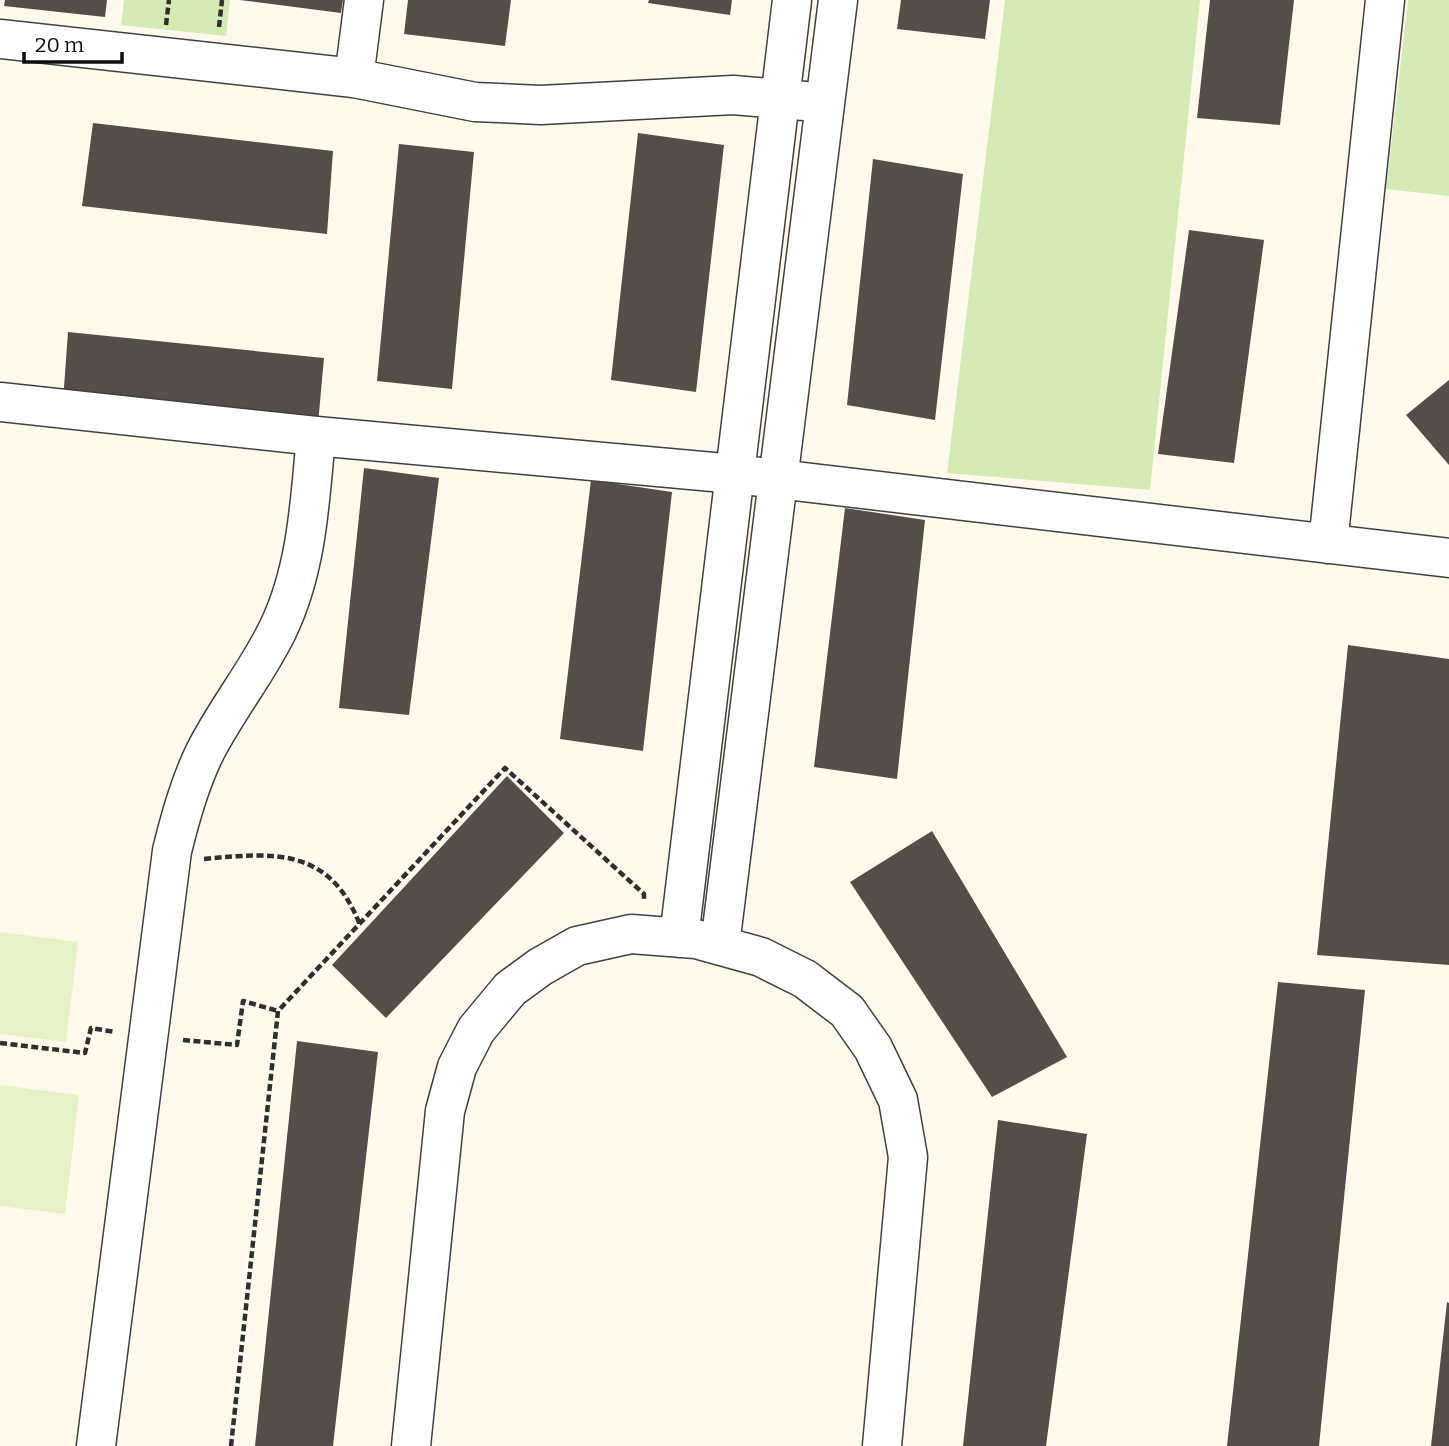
<svg xmlns="http://www.w3.org/2000/svg" width="1449" height="1446" font-family="Bitter,serif">
	<style>
		.green { fill: #d4ecb4 }
		.pitch { fill: #e5f2c6 }
		.building { fill: #564d48 }
		.lines { fill: none; stroke-linecap: round; stroke-linejoin: round }
		.minor-casing { stroke: #404040; stroke-width: 41 }
		.path { stroke: #2f2f2f; stroke-width: 4.5; stroke-dasharray: 7 3.5; stroke-linecap: butt }
		.minor { stroke: #fff; stroke-width: 38 }
	</style>
	<rect width="100%" height="100%" fill="#fffaec"/>
	<path class="green" d="M124,0H230L226,36L121,25Z
		M1005,0H1200L1150,490L947,473Z
		M1408,0H1449V196L1386,189Z"/>
	<path class="pitch" d="M0,932L78,942L66,1042L0,1034Z
		M0,1085L79,1095L65,1214L0,1206Z"/>
	<path class="building" d="M5,0H107L105,17L4,6Z
		M240,0H343L341,13Z
		M408,0H511L505,46L404,34Z
		M649,0H732L730,15L648,3Z
		M901,0H990L985,39L897,29Z
		M1210,0H1294L1280,125L1197,118Z
		M93,123L333,151L327,234L82,206Z
		M638,133L724,145L696,392L611,380Z
		M399,144L474,152L452,389L377,381Z
		M873,159L963,174L935,420L847,405Z
		M1189,230L1264,240L1234,463L1158,454Z
		M68,332L324,358L318,424L63,401Z
		M1449,380V465L1406,415Z
		M364,468L439,478L409,715L339,708Z
		M591,480L672,492L643,751L560,739Z
		M845,508L925,520L897,779L814,767Z
		M1348,645L1449,659V965L1317,955Z
		M507,776L564,833L386,1018L332,965Z
		M932,831L1067,1057L992,1097L850,882Z
		M1278,982L1365,990L1319,1446H1227Z
		M297,1041L378,1052L333,1446H255Z
		M998,1120L1087,1134L1046,1446H963Z
		M1447,1302L1449,1303V1446H1431Z"/>
	<g class="lines">
		<g class="minor-casing">
			<path id="minor" d="M0,39L354,78L475,102L541,105L733,95L805,101
				M354,78L364,0
				M0,402L316,436L735,474L1449,558
				M1328,544L1385,0
				M679,938L792,0
				M720,945L838,0
				M96,1446L172,851C180,818 189,785 204,754C225,711 257,673 278,629C307,569 310,501 316,436
				M411,1446L445,1111L457,1067L476,1030L510,989L540,967L577,946L631,934L696,939L761,957L805,979L847,1011L873,1048L898,1100L908,1157L882,1446"/>
		</g>
		<path class="path" d="M166,25L169,0
			M219,27L222,0
			M204,859C276,852 330,848 360,925
			M183,1040L237,1045L243,1001L278,1011
			M0,1043L85,1053L91,1028L115,1032
			M231,1446L278,1011L505,768L644,894V900"/>
		<use href="#minor" class="minor"/>
	</g>
	<path d="M24 52v10h98v-10" fill="none" stroke="#0d0d0d" stroke-width="3.5"/>
	<text x="35" y="52" font-size="21" fill="#0d0d0d" stroke="#ffffff" stroke-width="5" paint-order="stroke">20 m</text>
</svg>
